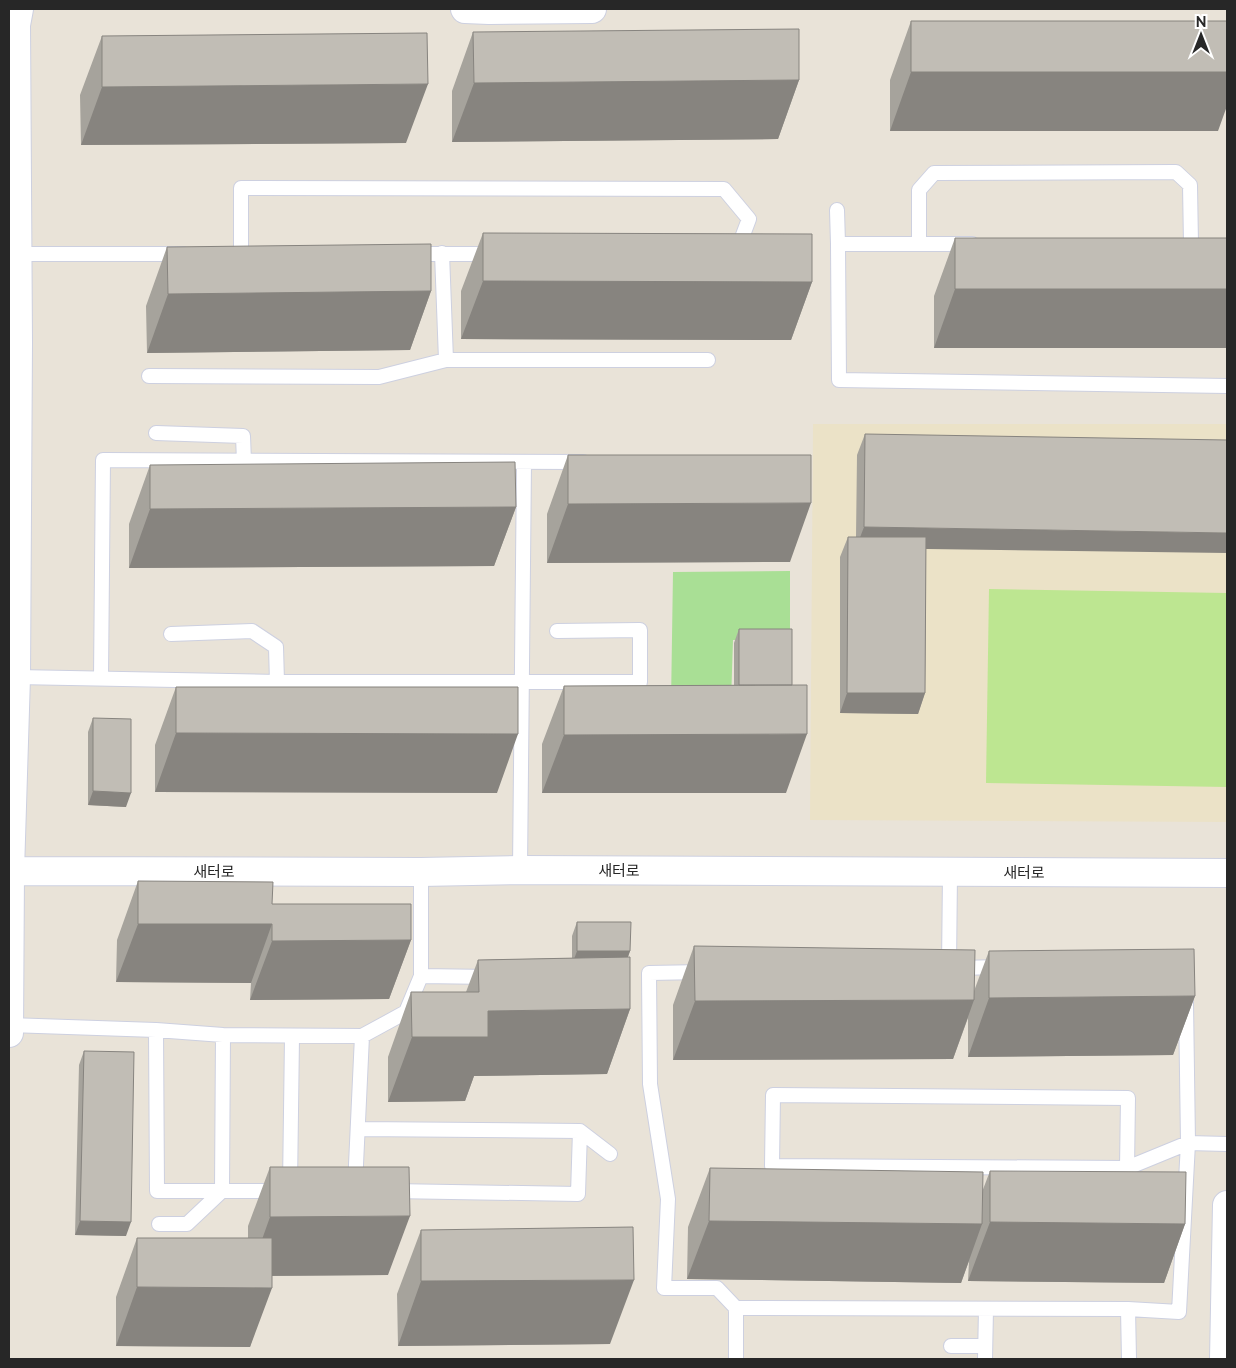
<svg xmlns="http://www.w3.org/2000/svg" width="1236" height="1368" font-family="Raleway,'Noto Sans KR',sans-serif">
	<style>
		.education { fill: #ebe2c7 }
		.green { fill: #a9df95 }
		.pitch { fill: #bde691 }
		.lines { fill: none; stroke-linecap: round; stroke-linejoin: round }
		.lane-casing { stroke: #cdd0e0; stroke-width: 16 }
		.street-casing { stroke: #cdd0e0; stroke-width: 30 }
		.secondary-casing { stroke: #cdd0e0; stroke-width: 30 }
		.lane { stroke: #fff; stroke-width: 14 }
		.street { stroke: #fff; stroke-width: 28 }
		.secondary { stroke: #fff; stroke-width: 28 }
		.wall { fill: #a6a39c }
		.shaded-wall { fill: #87847f }
		.building { fill: #c1bdb5; stroke: #87847f }
		.labels { text-anchor: middle; stroke-width: 4; stroke-linejoin: round; paint-order: stroke }
		.street-label { font-size: 15px; fill: #272727; stroke: #fff }
	</style>
	<rect width="100%" height="100%" fill="#e9e3d8"/>
	<path class="education" d="M813,424H1227V822L810,820Z"/>
	<path class="green" d="M790,571V640H733L731,702L671,703L673,572Z"/>
	<path class="pitch" d="M989,589L1227,593V787L986,783Z"/>
	<g class="lines">
		<g class="lane-casing">
			<path id="lane" d="M837,210L838,244H972
				M838,244L839,380L1227,386
				M919,244V190L934,173L1176,172L1190,185L1191,244
				M442,253L446,360H708
				M16,254H183
				M241,254V188L724,189L749,219L737,251
				M412,254H493
				M149,376L379,377L446,360
				M156,433L243,436L244,462
				M171,634L252,631L276,647L277,682
				M16,677L277,682H640V630L557,631
				M101,678L103,460L583,462
				M520,870L524,462
				M949,967L950,873
				M957,968L1001,967
				M703,972L649,973L650,1084L668,1199L664,1288H717L736,1308V1359
				M421,976V872
				M9,1025L156,1030L223,1035L362,1036L406,1012L421,976L491,977
				M156,1030L157,1191H278
				M358,1129L580,1131L578,1194L392,1191
				M580,1131L610,1154
				M1127,1168L1128,1098L773,1095L772,1166L1127,1168L1188,1143L1227,1144
				M290,1186L292,1037
				M355,1186L362,1036
				M159,1224H187L222,1191L223,1035
				M736,1308L1128,1309L1179,1312L1188,1143L1186,1002
				M1128,1309L1129,1359
				M951,1346H985
				M985,1359L986,1309"/>
		</g>
		<g class="street-casing">
			<path id="street" d="M1224,1359L1227,1205"/>
		</g>
		<g class="secondary-casing">
			<path id="secondary" d="M465,9L489,10L592,9
				M10,871L421,872L520,870L1227,873
				M9,1033L10,871L16,677L18,342L16,25L19,9"/>
		</g>
		<use href="#lane" class="lane"/>
		<use href="#street" class="street"/>
		<use href="#secondary" class="secondary"/>
	</g>
	<path class="wall" d="M911,21L1218,131H890V80Z
		M473,32L799,80L778,139L452,142V91Z
		M102,36L406,143L81,145L80,95Z
		M483,233L812,282L791,340L461,339V291Z
		M955,238L1227,348H934V296Z
		M167,247L431,291L410,350L147,353L146,306Z
		M865,434L926,549L925,693L918,714L840,713V557L848,537H856L857,455Z
		M568,455L790,562L547,563V514Z
		M150,465L516,507L494,566L129,568V524Z
		M739,629L786,793H542V744L564,686L734,685V643Z
		M176,687L497,793L155,792V745Z
		M93,718L126,807L88,805V732Z
		M138,881L272,904L411,940L389,999L250,1000L251,983L116,982L117,940Z
		M577,922L630,951L628,957L630,1009L607,1074L474,1076L465,1101L388,1102V1057L411,992H466L478,960L572,958V936Z
		M694,946L974,991L989,951L1195,996L1173,1055L968,1057V1018L953,1059L673,1060V1005Z
		M84,1051L126,1236L75,1235L79,1065Z
		M270,1167L388,1275L272,1276L250,1347L116,1346V1297L137,1238H248V1226Z
		M710,1168L982,1192L990,1171L1185,1224L1164,1283L968,1281L969,1261L961,1283L687,1279L688,1227Z
		M421,1230L610,1344L398,1346L397,1294Z"/>
	<path class="shaded-wall" d="M911,72H1227V106L1218,131H890Z
		M799,80L778,139L452,142L474,83Z
		M428,84L406,143L81,145L102,87Z
		M483,281L812,282L791,340L461,339Z
		M955,289H1227V348H934Z
		M431,291L410,350L147,353L168,294Z
		M811,503L790,562L547,563L568,504Z
		M516,507L494,566L129,568L150,509Z
		M864,527L1227,533V553L856,548Z
		M847,693H925L918,714L840,713Z
		M176,733L518,734L497,793L155,792Z
		M807,734L786,793H542L564,735Z
		M93,791L131,793L126,807L88,805Z
		M138,924H272L251,983L116,982Z
		M411,940L389,999L250,1000L272,941Z
		M577,951H630L625,965H572Z
		M1195,996L1173,1055L968,1057L989,998Z
		M974,1000L953,1059L673,1060L695,1001Z
		M630,1009L607,1074L474,1076L465,1101L388,1102L412,1037L488,1011Z
		M410,1216L388,1275L249,1276L270,1217Z
		M80,1221L131,1222L126,1236L75,1235Z
		M709,1221L982,1224L961,1283L687,1279Z
		M990,1222L1185,1224L1164,1283L968,1281Z
		M634,1280L610,1344L398,1346L421,1281Z
		M137,1287L272,1288L250,1347L116,1346Z"/>
	<path class="building" d="M911,21H1227V72H911Z
		M799,29V80L474,83L473,32Z
		M427,33L428,84L102,87V36Z
		M483,233L812,234V282L483,281Z
		M955,238H1227V289H955Z
		M431,244V291L168,294L167,247Z
		M865,434L1227,440V533L864,527Z
		M568,455H811V503L568,504Z
		M515,462L516,507L150,509V465Z
		M848,537H926L925,693H847Z
		M739,629H792V685H739Z
		M807,685V734L564,735V686Z
		M176,687H518V734L176,733Z
		M93,718L131,719V793L93,791Z
		M138,881L273,882L272,904H411V940L272,941V924H138Z
		M577,922H631L630,951H577Z
		M694,946L975,950L974,1000L695,1001Z
		M1194,949L1195,996L989,998V951Z
		M630,957V1009L488,1011V1037H412L411,992H479L478,960Z
		M84,1051L134,1052L131,1222L80,1221Z
		M270,1167H409L410,1216L270,1217Z
		M710,1168L983,1172L982,1224L709,1221Z
		M990,1171L1186,1172L1185,1224L990,1222Z
		M633,1227L634,1280L421,1281V1230Z
		M137,1238H272V1288L137,1287Z"/>
	<g class="labels">
		<g class="street-label">
			<text x="619" y="876">새터로</text>
			<text x="214" y="877">새터로</text>
			<text x="1024" y="878">새터로</text>
		</g>
	</g>
	<rect width="1236" height="1368" fill="none" stroke="#272727" stroke-width="20"/>
	<g transform="translate(1201 35)" stroke="#ffffff" stroke-width="4" paint-order="stroke">
	<path d="M0-4L9 19L0 12L-9 19Z" fill="#272727"/>
	<text y="-8" font-size="14" font-weight="bold" text-anchor="middle" fill="#272727">N</text>
	</g>
</svg>
